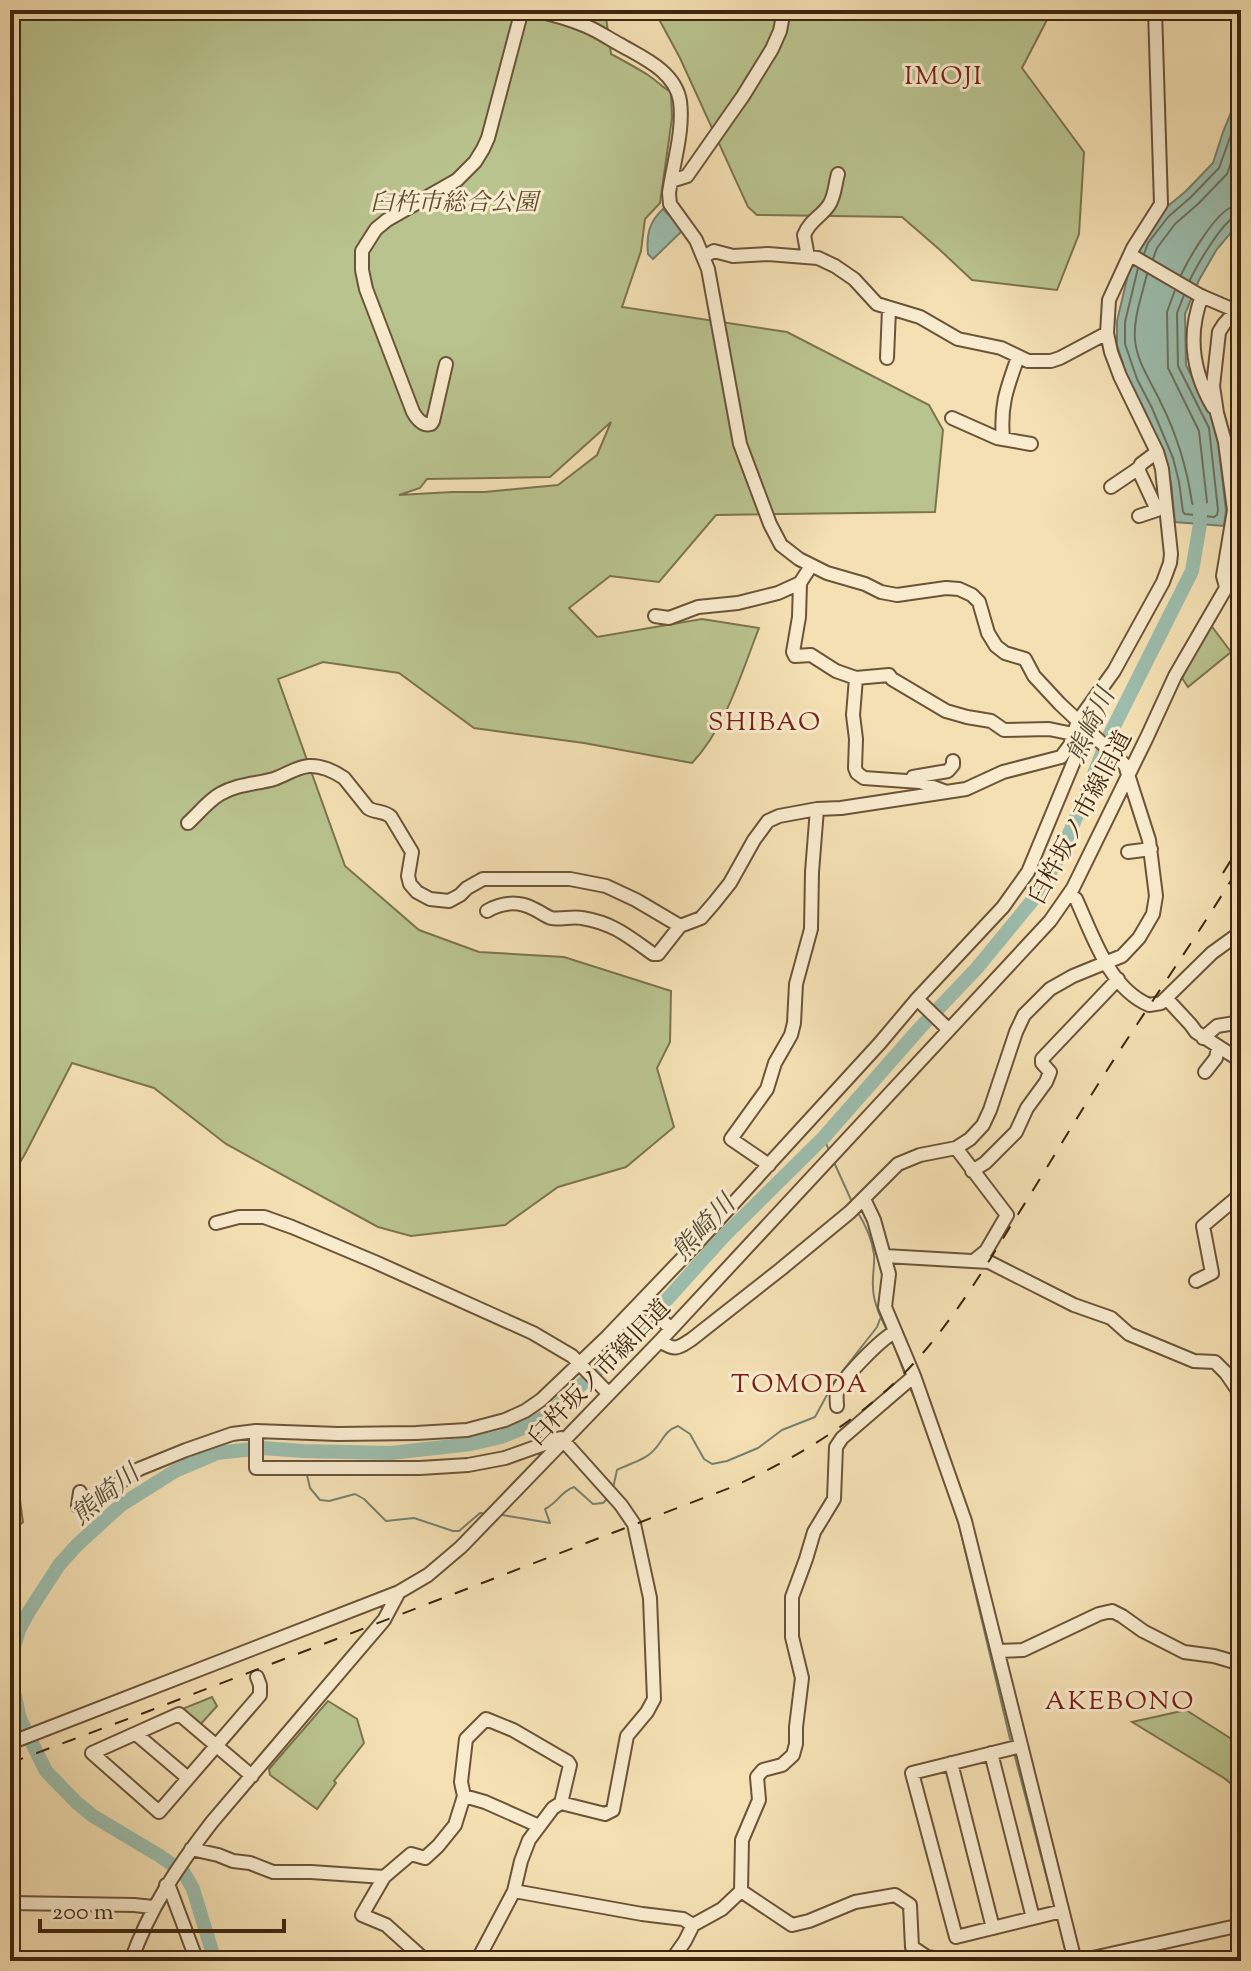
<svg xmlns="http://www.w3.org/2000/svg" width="1251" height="1971" font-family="'Sorts Mill Goudy','Noto Serif JP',serif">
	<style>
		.green { fill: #b9c38e; stroke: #7c744f; stroke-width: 2; fill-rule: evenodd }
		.water { fill: #9cbdad; stroke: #77816e; stroke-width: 2 }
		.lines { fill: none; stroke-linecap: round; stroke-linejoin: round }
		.shore { stroke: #6e725e; stroke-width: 2 }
		.stream { stroke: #77816e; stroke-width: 2 }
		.river { stroke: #9cbdad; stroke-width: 14 }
		.minor-casing { stroke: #6c5439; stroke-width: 16 }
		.minor { stroke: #f8ebce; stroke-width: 12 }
		.rail { stroke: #3f2610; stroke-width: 2; stroke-dasharray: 14 14; stroke-linecap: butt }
		.labels { text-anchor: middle; stroke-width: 6; stroke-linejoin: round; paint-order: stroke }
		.park-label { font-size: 24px; font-style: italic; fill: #5e4d30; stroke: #f8ebce }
		.street-label { font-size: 24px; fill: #3f2610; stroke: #f8ebce }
		.neighbourhood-label { font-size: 26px; letter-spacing: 2px; fill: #7a1f14; stroke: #f8ebce }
		.water-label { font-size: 26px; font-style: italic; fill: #564c37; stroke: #f8ebce }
	</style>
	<rect width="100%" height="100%" fill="#f4e0b3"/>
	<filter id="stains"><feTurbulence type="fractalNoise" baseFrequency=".0025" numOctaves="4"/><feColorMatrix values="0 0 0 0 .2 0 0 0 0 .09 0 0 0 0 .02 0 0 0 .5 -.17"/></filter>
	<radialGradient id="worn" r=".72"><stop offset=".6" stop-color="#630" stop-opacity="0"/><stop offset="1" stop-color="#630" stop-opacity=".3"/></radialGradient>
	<path class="green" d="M10,10H605L611,54C624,61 637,68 648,75C657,81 662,87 671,92L672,118L660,203L645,219L641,251L622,307L787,332L929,405L943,430L935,512L716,515L659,582L610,576L569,608L597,637L702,619L759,628C741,674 726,727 692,763L584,743L474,728L399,673L323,662L278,679L345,866L419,930L479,952L564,957L671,991L670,1042L657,1068L674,1127L626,1167L558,1187L505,1225L411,1236L378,1227L226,1144L154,1088L72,1063L25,1154L10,1179ZM611,422L597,455L558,485L485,492H452L399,495L420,488L427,479L550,477Z
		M654,10H1048L1050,14L1022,68L1084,152L1079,234L1057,290L972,280L940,250L902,217L757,215L748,207L680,58Z
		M1210,624L1231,652L1188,687L1182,678Z
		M10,1447L13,1450L23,1522L10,1534Z
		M212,1697L217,1706L199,1726L182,1709Z
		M328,1701L357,1719L364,1743L334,1781L336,1783L317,1809L270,1775L269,1769Z
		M1186,1710L1241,1745V1792L1224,1778L1132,1722Z"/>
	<path class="water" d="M1241,88V221L1217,249L1199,280L1185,314L1186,365L1216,425L1226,511L1224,526L1175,522L1171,483L1165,461L1145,411L1129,383L1117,345V321L1130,266L1141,239L1162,211L1186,191L1213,163L1223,132Z
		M663,209L683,230L653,259L648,254C646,235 649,222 663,209Z"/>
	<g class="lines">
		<path class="shore" d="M1144,254L1148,243L1168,217L1191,197L1219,168L1241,107
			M1153,259L1157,248L1175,224L1198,204L1227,174L1241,134
			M1138,268L1125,322V344L1137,379L1152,408L1173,458L1179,482L1183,512L1185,514L1214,517L1217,515L1218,510L1209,428L1178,366L1177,313L1184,295
			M1147,274C1142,295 1133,319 1135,340C1137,363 1152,383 1161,403C1177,435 1187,468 1192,503L1194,505L1204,506L1207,502L1199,431L1168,368L1167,312L1175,290
			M1181,275C1189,258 1212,219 1228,209C1233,206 1235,206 1241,206
			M1190,280C1196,267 1222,222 1235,217C1237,216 1239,216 1241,216"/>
		<path class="stream" d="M824,1137L829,1151
			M833,1160L852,1202
			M857,1211C865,1224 872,1239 874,1254C875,1265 872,1276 873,1287C873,1302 880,1317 887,1330
			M892,1340L905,1375
			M910,1388L922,1415
			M940,1467L959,1525L1011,1743
			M307,1475L310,1488L320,1500L329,1501L355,1494L364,1499L386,1521L414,1518L453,1531H459L480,1513L487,1514
			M613,1488L617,1470C628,1464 646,1460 654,1450C663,1441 664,1431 678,1426L690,1434L704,1459L712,1464L727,1461L758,1448L782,1430L815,1417L834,1382L877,1327L880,1319
			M502,1515L550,1523L545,1509C559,1502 560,1492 574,1487L593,1504L603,1503L609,1497
			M10,1717L20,1719
			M1014,1753L1055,1909
			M1058,1919L1068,1961"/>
		<path class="river" d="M215,1961L193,1889L184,1873L160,1856L93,1816L77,1803L46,1771L20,1719L12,1683V1654L19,1630L28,1613L59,1565L77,1545L121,1505L175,1471L217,1453L262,1448L303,1451L391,1453L471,1444L501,1437L523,1428L546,1416L626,1345L724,1236L824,1137L920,1028L977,968L1036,896L1059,857L1087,792L1108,738L1192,571L1200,524V506"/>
		<g class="minor-casing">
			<path id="minor" d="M533,10C551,14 569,19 586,26C598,31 608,38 619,44C643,58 675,71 680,101C684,131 673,164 669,193L670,204L696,240L708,269L740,444L770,524L781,545L799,559L827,573L865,584L881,592L897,595L946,588L959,589L972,595L979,602L988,633L996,646L1005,653L1025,659L1034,676L1060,704L1125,765L1149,840L1156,896L1153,914L1139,938L1122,956L1073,976L1050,989L1024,1015L1016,1032L990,1110L983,1125L970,1139L956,1148L920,1155L898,1164L850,1212L781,1269L692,1339C677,1349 675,1351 660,1341
				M671,181L687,176L743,96L772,49L780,31L784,10
				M1131,253L1134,257L1199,295L1241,313
				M703,257L714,251L733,256L768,254L818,258L835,266L854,279L877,304L920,317L958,339L1001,348L1028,361H1051L1060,358L1107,333
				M808,257L804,235C810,220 821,217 829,205C835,196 835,184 838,174
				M1202,296C1187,335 1192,371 1213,407
				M887,358L889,309
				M446,364L433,421L431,424C423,426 417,419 413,412L366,289L362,270V251L376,229L387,220L457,180L475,162L483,149L488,138L522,10
				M952,418L997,438L1031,444
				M1003,438C1000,405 1007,388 1018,357
				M1138,469L1157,510L1139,516
				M1111,487L1139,468L1141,464L1157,452
				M811,566L800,583L799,617L793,652L795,656L811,655L836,671L856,678L889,675L892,679L946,711L967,717L991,721L1004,730L1049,729L1073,734
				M1226,587L1223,576L1234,510L1225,442L1217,413L1213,386L1219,332L1224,324L1236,311
				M655,616L669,618L698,607L738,603L778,593L800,583
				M856,678L853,715L856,739L855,768L857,773L864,778L920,782L944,791
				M913,777L948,771L953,765V761
				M188,823C199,813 208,801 220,794C237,784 256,784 274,779C286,775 296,767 309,766C320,765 334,771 344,778L368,808C375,813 384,810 391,817L412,852L408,876L410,884L417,892L430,899L449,901L460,895L467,888L483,879H570L606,886L636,900L680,926
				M1128,852L1151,849
				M1069,895L1076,899C1093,936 1109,988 1149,1005L1161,1003L1212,953L1241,932
				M487,911C502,902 519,901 534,909C539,911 545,916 551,918C560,920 572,916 582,918C613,923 628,936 653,954H658L680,926L701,918L714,903L730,883L754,840L768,821L779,816L817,809L841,808L966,789L1003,772L1061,757L1070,745L1078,721L1114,671L1163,582L1170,563L1171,554L1162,469L1157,452L1120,376L1111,352L1107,333L1109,300L1133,248L1161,204L1155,10
				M1166,998L1191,1025L1196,1032L1241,1061
				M917,999L949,1030
				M1203,1038L1217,1026L1241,1022
				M1205,1072L1216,1058L1218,1047
				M956,1148L1007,1215L986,1251L975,1260
				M769,1165L731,1139L767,1089L775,1063L791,1035L794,1023L796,984L811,929L812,872L817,809
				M972,1171L985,1163L1016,1132L1027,1108L1046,1082L1050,1072L1042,1063V1059L1118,979
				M864,1199L874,1220L889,1274L885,1307L914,1376L965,1521L1075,1961
				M216,1223L239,1217H264L292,1227L375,1262L533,1333L572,1356L609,1394
				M885,1256L989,1262L1074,1305L1111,1318L1129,1334L1194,1361L1215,1362L1226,1373L1241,1395
				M1196,1281L1212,1273L1203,1226L1241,1194
				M642,1301L671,1329
				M837,1406C837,1401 836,1397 837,1393C841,1379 882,1338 895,1332
				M256,1431V1468H420L468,1465L505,1458L561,1438L621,1505L634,1524L650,1598L654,1699L647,1712L627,1736L613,1810L605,1814L561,1803
				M80,1492L78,1506L85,1509L98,1498L139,1469L186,1450L232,1434L256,1431L338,1434L416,1433L467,1430L505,1420L525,1411L541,1400L608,1336L697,1243L880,1043L917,999L1003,907L1028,872L1077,754L1070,745
				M998,1651L1023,1650L1099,1614L1112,1611L1122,1616L1143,1631L1184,1652L1214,1656L1241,1664
				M136,1734L188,1778
				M10,1743L399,1592L428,1575L461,1547L660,1341L1050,921L1073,888L1147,737L1175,676L1241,562
				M1021,1746L912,1773L956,1937L1062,1911
				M991,1753L1033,1918
				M951,1763L993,1928
				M252,1776L179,1714L92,1753L159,1812L260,1695V1685L257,1677
				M464,1796L485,1802L539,1826
				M191,1849L218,1855L233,1861L250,1863L273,1872H311L384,1877
				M166,1885L170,1889L197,1961
				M514,1891L642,1914L683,1919L693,1925
				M741,1891L792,1925L809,1921L855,1902L895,1895L910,1905L912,1947L927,1957L951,1961
				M10,1903L134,1905L153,1907
				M131,1961C149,1909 178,1866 212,1822L384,1620L399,1592
				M426,1961L386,1925L362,1915L384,1877L411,1854L425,1858L438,1846L455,1825L464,1796L461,1782L466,1739L486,1719L513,1730L568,1762L570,1765L561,1803L553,1808L529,1840L521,1861L514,1891L477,1961
				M671,1961L685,1941L693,1925L722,1909L741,1891L742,1840L759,1800L757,1777L763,1770L782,1765L793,1755L796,1744V1727L802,1678L792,1637V1597L806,1559L814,1532L834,1499L836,1447L842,1438L914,1376
				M998,1961L1002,1959L1005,1961
				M1079,1961L1241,1925"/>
		</g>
		<use href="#minor" class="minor"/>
		<path class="rail" d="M1223,873L1241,844
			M10,1763L149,1711L732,1487C790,1461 843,1430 890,1387C939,1342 975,1284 1010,1227C1041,1178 1071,1127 1102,1078C1148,1006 1197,937 1241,864"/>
	</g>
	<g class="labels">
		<g class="park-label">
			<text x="454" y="210">臼杵市総合公園</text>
		</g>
		<g class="street-label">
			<text transform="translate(1080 817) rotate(-62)" y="8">臼杵坂ノ市線旧道</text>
			<text transform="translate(599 1372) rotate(-46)" y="8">臼杵坂ノ市線旧道</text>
		</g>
		<g class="neighbourhood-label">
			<text x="944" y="84">IMOJI</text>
			<text x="765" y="730">SHIBAO</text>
			<text x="800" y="1392">TOMODA</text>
			<text x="1120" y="1709">AKEBONO</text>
		</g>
		<g class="water-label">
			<text transform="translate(1090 725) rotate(-65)" y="9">熊崎川</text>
			<text transform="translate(703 1227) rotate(-47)" y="9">熊崎川</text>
			<text transform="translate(105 1494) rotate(-39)" y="9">熊崎川</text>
		</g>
	</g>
	<rect width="1251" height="1971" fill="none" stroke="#f4e0b3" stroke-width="40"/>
	<rect x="12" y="12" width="1227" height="1947" fill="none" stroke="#3f2610" stroke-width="4"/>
	<rect x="20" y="20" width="1211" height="1931" fill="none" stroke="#3f2610" stroke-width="2"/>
	<path d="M40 1919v12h244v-12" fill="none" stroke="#3f2610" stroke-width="4"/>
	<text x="52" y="1919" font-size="24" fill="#3f2610" stroke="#f8ebce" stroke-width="6" paint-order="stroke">200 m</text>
	<rect width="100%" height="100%" filter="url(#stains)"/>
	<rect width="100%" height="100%" fill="url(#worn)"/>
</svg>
